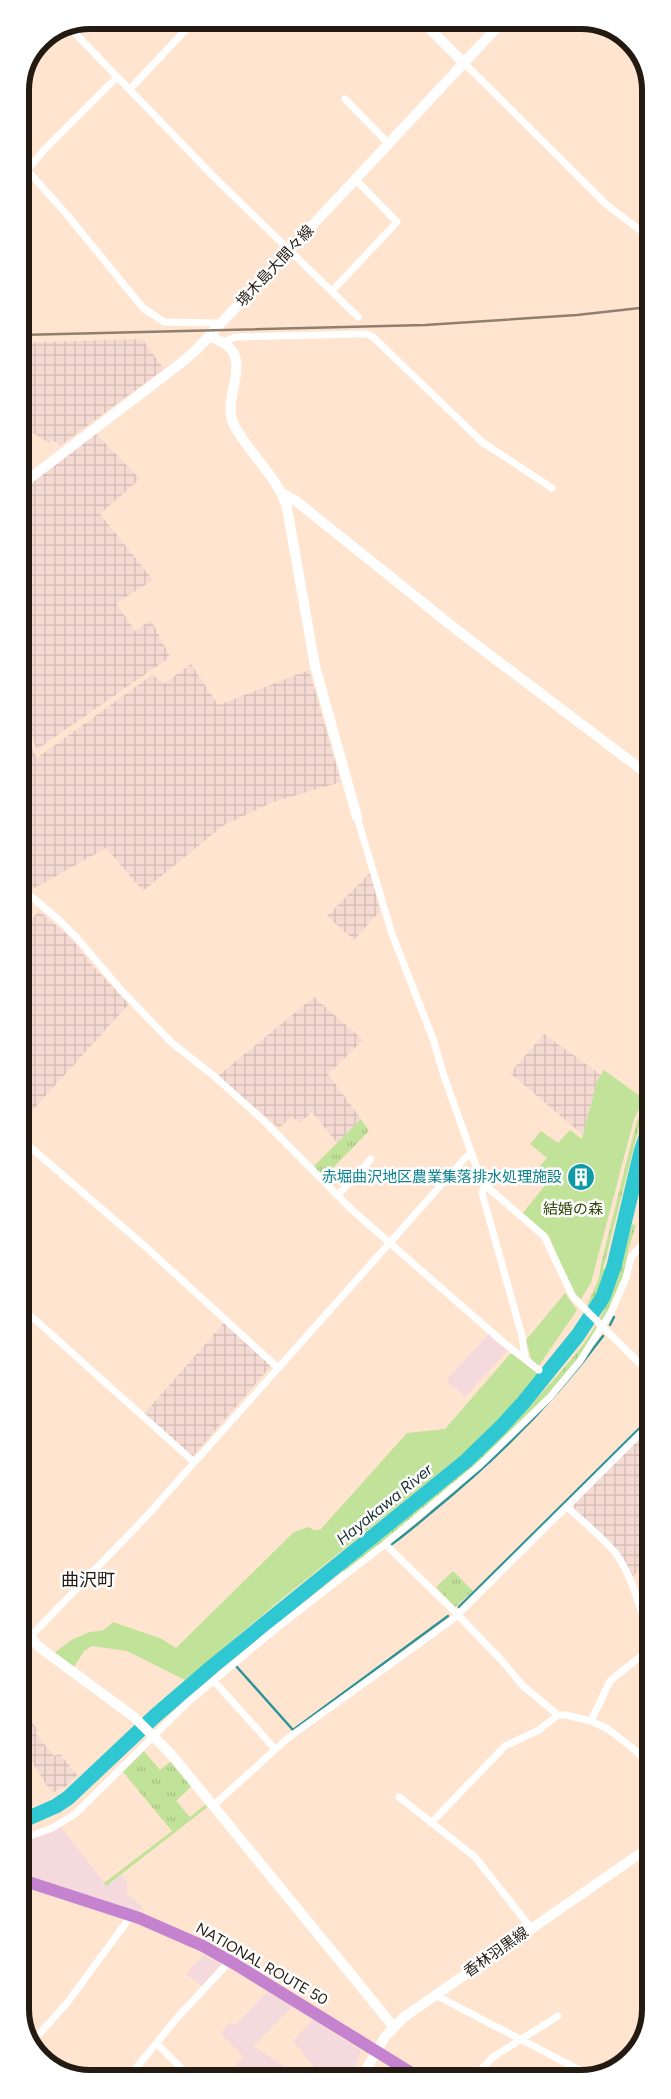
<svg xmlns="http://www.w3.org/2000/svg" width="671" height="2099" font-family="Figtree,'Noto Sans JP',sans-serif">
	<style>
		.commercial { fill: #f4d9dd }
		.industrial { fill: url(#industrial-grid) }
		.grass { fill: url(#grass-tufts) }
		.green { fill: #c1e299 }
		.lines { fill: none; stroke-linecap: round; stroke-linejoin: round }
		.stream { stroke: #2b9498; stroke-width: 2.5 }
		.river { stroke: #2fc8d2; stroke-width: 15 }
		.street { stroke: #fff; stroke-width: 7 }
		.secondary { stroke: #fff; stroke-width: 10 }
		.highway { stroke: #c582cf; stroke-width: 12 }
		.rail { stroke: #907f70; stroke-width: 2.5 }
		.labels { text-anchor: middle; stroke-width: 5; stroke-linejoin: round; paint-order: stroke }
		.street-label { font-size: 15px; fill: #231a12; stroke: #fff }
		.culture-label { font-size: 15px; fill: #0d838f; stroke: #fff; text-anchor: end }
		.park-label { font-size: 15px; fill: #2f4707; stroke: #fff }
		.water-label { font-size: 16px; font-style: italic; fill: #172f31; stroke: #fff }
		.quarter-label { font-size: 18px; fill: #231a12; stroke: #fff }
		.rim { fill: none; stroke: #231a12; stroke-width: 6 }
	</style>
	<defs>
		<pattern id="industrial-grid" width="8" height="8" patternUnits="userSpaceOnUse" patternTransform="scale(1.25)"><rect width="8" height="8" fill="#f4dad3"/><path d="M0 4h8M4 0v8" fill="none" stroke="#d1bab4"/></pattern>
		<pattern id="grass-tufts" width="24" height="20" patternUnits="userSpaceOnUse" patternTransform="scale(1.25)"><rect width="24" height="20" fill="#c1e299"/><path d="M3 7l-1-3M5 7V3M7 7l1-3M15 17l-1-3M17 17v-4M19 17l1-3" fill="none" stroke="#a6c183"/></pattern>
	</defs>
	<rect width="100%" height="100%" fill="#ffe5cf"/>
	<path class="commercial" d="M489,1334L506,1349V1352L465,1397L446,1380Z
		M61,1827L106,1885L121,1875L129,1885L126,1888L128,1890L126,1893L143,1907L137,1913L22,1874V1842Z
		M203,1955L221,1964L202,1986L186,1974Z
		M268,1991L293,2006L253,2046L302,2078H244L232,2070L243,2056L220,2033L231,2022L235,2025Z
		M313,2019L361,2051L351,2078H323L293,2041Z"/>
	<path class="industrial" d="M142,339L164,369L61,445L52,440L50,444L21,425L20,343Z
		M96,434L140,479L100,514L153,580L116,603L135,631L151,620L170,657L36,750L29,723L26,693L21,677V591L34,580L21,569V490Z
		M191,664L218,705L309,670L341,782L273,802L224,825L143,891L106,848L31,890L21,882V726L37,758L152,675L165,683Z
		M370,873L380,911L354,940L327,916Z
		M39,911L71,938L90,963L129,1004L21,1123V930Z
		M314,997L363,1040L328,1074L361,1119L337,1143L312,1112L299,1123L292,1116L279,1128L218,1076Z
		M544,1034L601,1075L597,1081L583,1135L510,1073Z
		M224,1323L271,1366L192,1457L144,1414Z
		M642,1436L650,1444V1565L632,1576L619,1553L575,1509L574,1505Z
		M22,1711L38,1730L35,1733L54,1756L60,1754L77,1775L66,1786L52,1793L26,1753L22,1756Z"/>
	<path class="grass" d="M650,1092V1102L639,1127L603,1269L606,1270L597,1293L589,1307L587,1305L599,1278L601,1264L636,1124Z
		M361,1119L369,1131L324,1177L314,1166Z
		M632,1224L636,1225L629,1248L622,1282L605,1320H601L596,1326V1332L579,1358L545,1398L468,1473L345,1573L343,1570C414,1512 486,1456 547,1387C567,1365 588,1341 602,1314C616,1286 624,1255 632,1224Z
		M453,1571L473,1591L455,1607L436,1587Z
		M144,1751L160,1770L171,1761L192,1786L176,1801L190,1817L207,1803L209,1806L106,1886L104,1883L172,1831L123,1772Z"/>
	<path class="green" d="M604,1070L644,1099L634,1119L591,1283L581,1299L573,1292L549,1236L522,1214L547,1183L537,1169L547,1158L530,1144L541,1131L558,1143L570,1130L582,1139L597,1081Z
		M565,1293L577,1310L538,1367L531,1359L526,1340Z
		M510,1354H513L538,1374L504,1416L465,1452L284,1597L185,1680L127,1651L92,1646L84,1651L74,1667L54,1653L73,1639L90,1632L104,1630L113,1622L162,1639L176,1648L294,1532L309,1527L314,1530H320L407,1433L445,1429Z"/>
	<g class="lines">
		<path class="stream" d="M610,1325L614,1317
			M392,1544C406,1534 420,1522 433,1511C497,1459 554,1402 603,1336
			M459,1607L650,1418
			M213,1666L216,1669
			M236,1666L293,1730L448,1616"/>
		<path class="river" d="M22,1821L56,1806L68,1798L155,1716L213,1666L467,1460L501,1427L523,1403L578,1335L603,1297L614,1266L641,1152L650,1125"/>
		<path class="street" d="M70,28L215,178L358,317
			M464,63L607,205L649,237
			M130,89L195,20
			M345,99L389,144
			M20,162L68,216L143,308L164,322L222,323
			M20,173L28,169L45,149L117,77
			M332,291L397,222L356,180
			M224,342L235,337L358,334H367L373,337L482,442L552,488
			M357,817L392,934L433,1039L444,1076L481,1180L485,1185L544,1236L573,1297L650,1374
			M21,888L59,920L77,938L121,990L172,1043L214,1076L264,1121L351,1209L504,1343L539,1370
			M21,1139L148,1249L277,1367
			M485,1185L482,1193L522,1336L525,1358
			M337,1196L371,1159
			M22,1308L194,1462
			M567,1507C583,1522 603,1537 617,1555C634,1580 641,1613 651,1641
			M385,1544L457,1614L503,1662L523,1686L558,1715
			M30,1637L144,1519L466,1157L472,1153
			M22,1645L34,1642
			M214,1681L275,1749
			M591,1721L610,1681L651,1648
			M399,1797L475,1857L531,1928
			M214,1805L288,1738L452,1620L650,1424
			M431,1823L505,1746L539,1730L558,1715H566L591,1721L608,1729L635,1750L651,1767
			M22,1839L52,1828L75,1814L187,1703L273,1631L385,1544L480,1465L550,1397L580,1361L611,1312L626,1278L631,1257L650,1236
			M22,1905L32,1883
			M436,1994L441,1998L593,2077
			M40,2033L67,2003L131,1916
			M157,2044L191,2078
			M474,2077L493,2057L558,2016
			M127,2079L177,2018L230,1961"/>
		<path class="secondary" d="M421,20L464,63
			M210,337C262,353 219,394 234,425C249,454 277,475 287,508L315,666L357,817
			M21,485L181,363L196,350L504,20
			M283,494L296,501L462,634L650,776
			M22,1625L39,1647L134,1717L170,1753L394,2027
			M361,2078L385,2037L404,2017L651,1846"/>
		<path class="highway" d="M22,1880L139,1918L203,1946L235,1964L418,2077"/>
		<path class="rail" d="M20,335L425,325L577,315L649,307"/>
	</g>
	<defs>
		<g id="building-disc" transform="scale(1.4375)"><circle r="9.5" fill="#0f9aa8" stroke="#fff"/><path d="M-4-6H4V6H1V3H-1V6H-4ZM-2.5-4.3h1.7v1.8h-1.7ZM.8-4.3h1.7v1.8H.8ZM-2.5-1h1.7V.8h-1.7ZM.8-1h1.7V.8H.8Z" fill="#fff"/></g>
	</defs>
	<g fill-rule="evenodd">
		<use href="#building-disc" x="581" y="1177"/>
	</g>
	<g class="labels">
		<g class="street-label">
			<text transform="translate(275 266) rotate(-47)" y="5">境木島大間々線</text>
			<text transform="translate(496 1952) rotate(-35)" y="5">香林羽黒線</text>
			<text transform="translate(262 1964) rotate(30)" y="5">NATIONAL ROUTE 50</text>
		</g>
		<g class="culture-label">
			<text x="562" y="1182">赤堀曲沢地区農業集落排水処理施設</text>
		</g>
		<g class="park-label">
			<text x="573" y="1214">結婚の森</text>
		</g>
		<g class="water-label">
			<text transform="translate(384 1504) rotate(-39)" y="6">Hayakawa River</text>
		</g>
		<g class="quarter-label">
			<text x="88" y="1586">曲沢町</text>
		</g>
	</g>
	<path d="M0 0H671V2099H0ZM90 29H581A61 61 0 0 1 642 90V2009A61 61 0 0 1 581 2070H90A61 61 0 0 1 29 2009V90A61 61 0 0 1 90 29Z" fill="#fff" fill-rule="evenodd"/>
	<path class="rim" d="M90 29H581A61 61 0 0 1 642 90V2009A61 61 0 0 1 581 2070H90A61 61 0 0 1 29 2009V90A61 61 0 0 1 90 29Z"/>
</svg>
